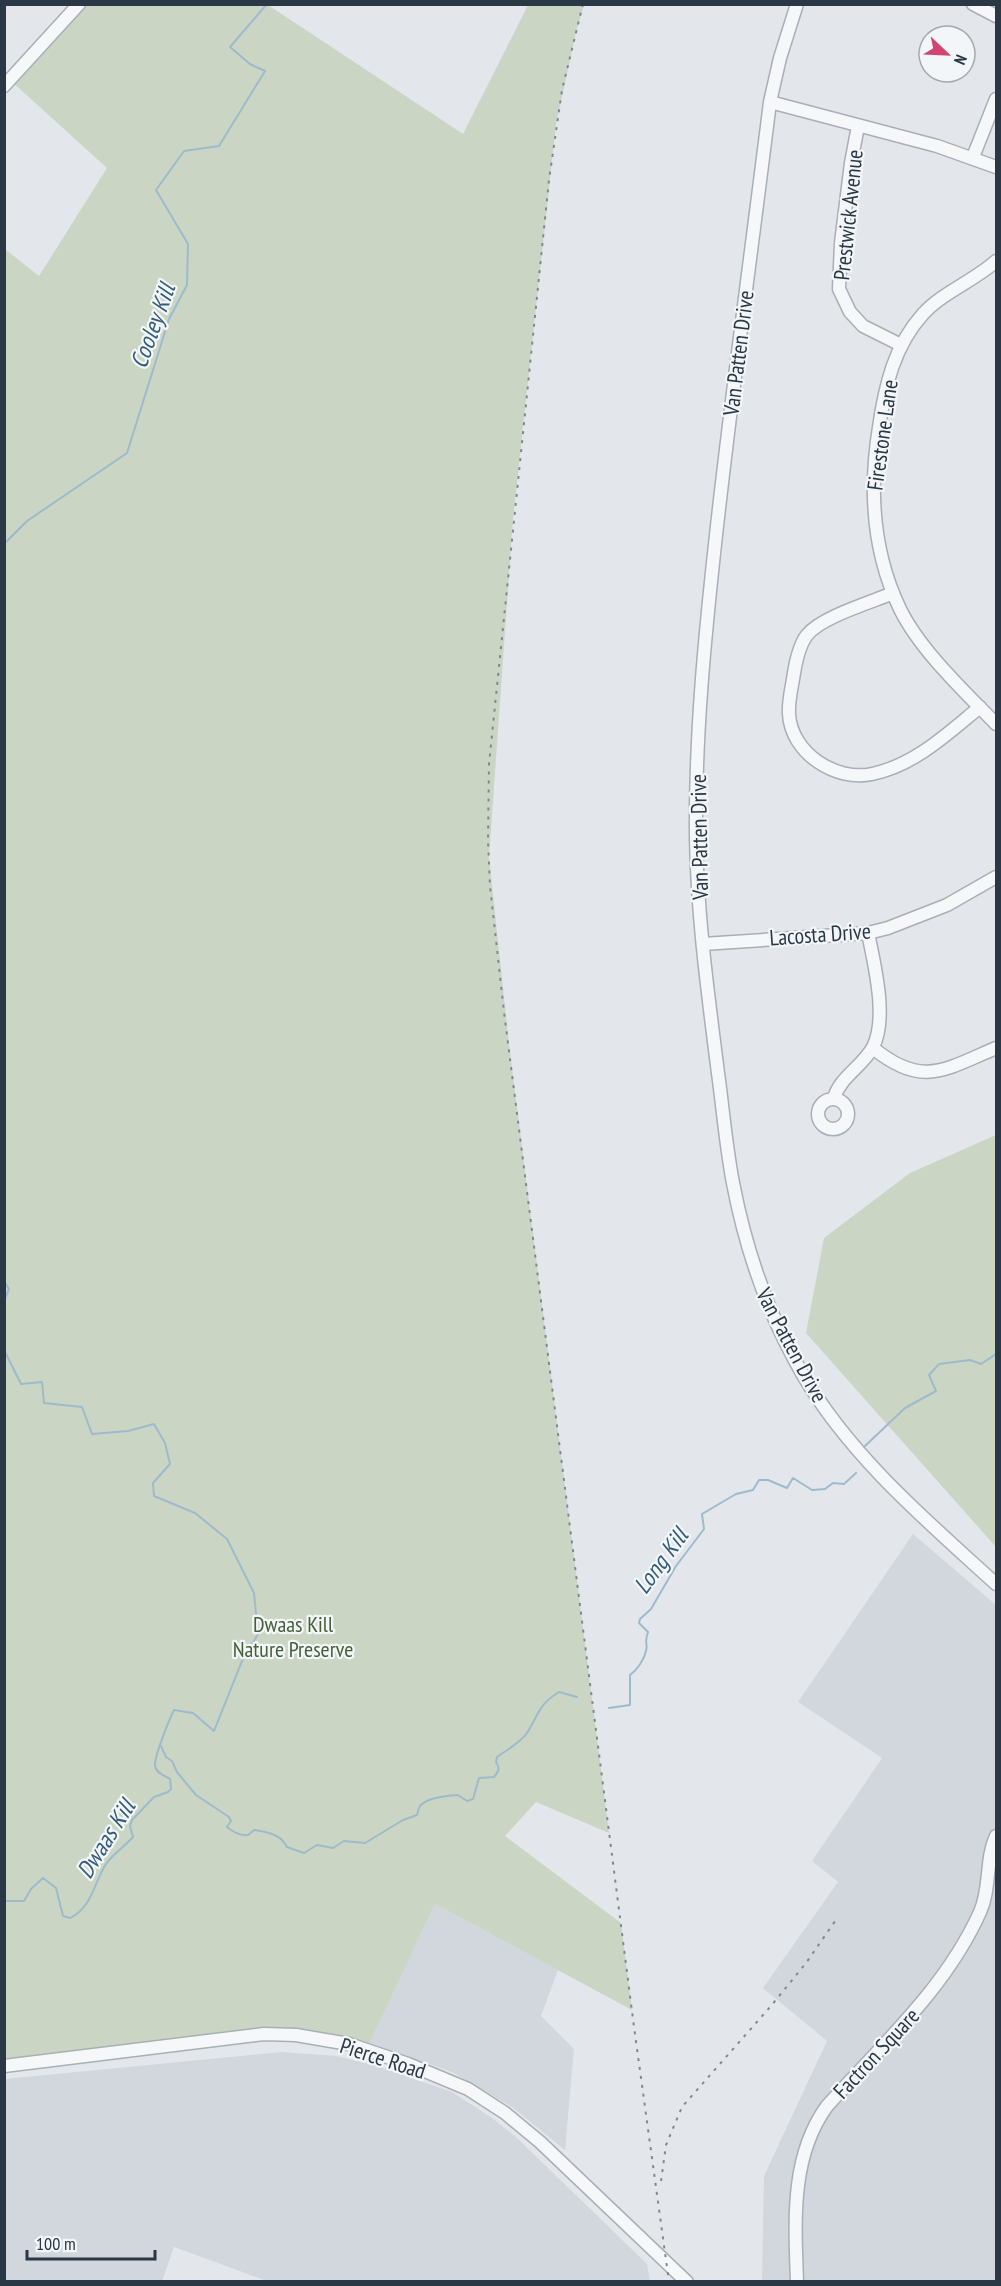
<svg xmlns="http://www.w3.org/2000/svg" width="1001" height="2286" font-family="'PT Sans Narrow',sans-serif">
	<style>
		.built { fill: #d1d7dd }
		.green { fill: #cbd5c4 }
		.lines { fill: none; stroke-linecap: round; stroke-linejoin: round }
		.stream { stroke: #9dbbcc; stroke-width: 2 }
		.minor-casing { stroke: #a8afb6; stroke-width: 15 }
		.minor { stroke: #f6f7f9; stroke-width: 12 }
		.rail { stroke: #7c8995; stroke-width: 2; stroke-dasharray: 3 6; stroke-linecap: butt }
		.labels { text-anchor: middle; stroke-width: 4.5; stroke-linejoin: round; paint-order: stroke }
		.street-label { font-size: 22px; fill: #2a3744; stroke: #f3f6f8 }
		.park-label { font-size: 22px; fill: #456037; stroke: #f3f6f8 }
		.water-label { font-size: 24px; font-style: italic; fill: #335d79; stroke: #f3f6f8 }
	</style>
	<rect width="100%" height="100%" fill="#e3e7eb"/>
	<path class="built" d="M913,1534L996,1605V2101L995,2102L996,2107V2281L762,2282L764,2176L827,2041L763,1988L838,1882L812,1861L882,1758L798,1702Z
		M435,1904L558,1970L541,2016L574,2049L565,2150L512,2107L452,2072L369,2043Z
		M281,2052L336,2056L377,2066L452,2092L492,2118L516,2137L647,2264L650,2281H267L174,2247L162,2281H5V2079Z"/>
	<path class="green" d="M79,5H268L463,134L528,5H584L577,28L556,124L513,519L489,857L509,1044L609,1833L536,1802L505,1836L621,1923L632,2010L435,1904L366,2050L286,2033L5,2066V249L39,276L107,168L10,80Z
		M996,1135V1547L806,1333L824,1238L910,1173Z"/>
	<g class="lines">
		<path class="stream" d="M4,544L27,521L127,453L169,319L187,285L188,244L156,190L184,151L219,146L265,71L250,64L230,47L267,4
			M4,1281L9,1289L4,1301
			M4,1350L21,1384L42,1382L44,1403L82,1407L92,1434L128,1431L154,1424L165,1443L170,1464L153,1483L154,1496L195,1513L227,1539L254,1593L258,1634L242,1661L214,1731L193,1713L174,1710C169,1720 154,1757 155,1766C156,1773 165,1776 170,1779L171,1789L168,1792L154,1797L132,1820L130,1826L133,1837C125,1846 112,1855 106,1864C94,1882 92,1908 70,1918L63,1916L56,1888L43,1878L31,1889L24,1901H4
			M865,1446L905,1408L936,1391L929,1375L939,1364L970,1360L981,1364L996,1354
			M609,1708L630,1705V1675C637,1670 644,1660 646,1651C648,1643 644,1642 648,1632L639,1623L640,1619L651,1609L676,1566L704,1529L702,1514L736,1494L753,1490L759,1480H768L787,1488L793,1478L812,1490L825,1489L833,1483L844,1484L856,1473
			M161,1746L166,1757L172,1761L177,1772L196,1795L229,1817L231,1821L227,1827C233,1832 240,1836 248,1835L254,1830C267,1832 281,1834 287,1847L304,1853L317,1845L333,1848L344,1841L365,1843L403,1820L417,1815C418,1812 418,1809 420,1806C427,1797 448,1796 458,1795L467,1801L473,1799L479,1778L494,1777C499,1771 500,1768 496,1762L497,1757C507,1750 521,1742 527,1733C539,1714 538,1705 559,1692L577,1697"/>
		<g class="minor-casing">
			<path id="minor" d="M797,4L780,58L770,102C752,247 732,391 716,535C705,635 695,735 696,836C697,915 708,994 718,1073C723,1109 726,1147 733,1183C746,1251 768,1315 803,1375C851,1457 927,1521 996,1584
				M973,4L996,16
				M4,86L79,4
				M770,102L937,146L996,167
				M858,126L851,163L841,243L839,289L850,312L863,326L901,345
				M973,157L996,99
				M996,261C974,281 943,292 923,314C894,346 885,386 879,427C869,489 872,551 900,609C920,650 964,691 996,724
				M893,593C872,602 821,617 807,635C799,645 796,661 794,673C792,687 788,701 789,714C791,753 836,782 872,774C915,765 947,734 980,707
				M703,944L868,933L888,928L947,905L996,877
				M873,1048C922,1088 944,1070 996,1048
				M834,1098C840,1077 863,1066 873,1047C888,1018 874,963 868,933
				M818 1114a15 15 0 1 1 30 0a15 15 0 1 1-30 0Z
				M4,2066L264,2034L296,2035L349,2044L408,2064L468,2089L505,2113L540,2142L687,2282
				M797,2282C795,2222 790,2157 827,2106C882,2045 946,1988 980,1912C991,1888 985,1860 996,1836"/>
		</g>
		<use href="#minor" class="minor"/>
		<path class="rail" d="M583,4L562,90L549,180L489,764L488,841L490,886L504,1012L634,2027L669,2282
			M661,2181L666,2145L682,2107L771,2006L806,1963L838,1917"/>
	</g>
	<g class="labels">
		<g class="street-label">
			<text transform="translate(848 215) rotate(-84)" y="8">Prestwick Avenue</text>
			<text transform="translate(738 353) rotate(-83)" y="8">Van Patten Drive</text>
			<text transform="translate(882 435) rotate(-82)" y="8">Firestone Lane</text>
			<text transform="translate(699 837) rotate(-91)" y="8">Van Patten Drive</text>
			<text transform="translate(820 934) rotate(-4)" y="8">Lacosta Drive</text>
			<text transform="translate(792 1345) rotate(62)" y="8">Van Patten Drive</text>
			<text transform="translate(876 2053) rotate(-47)" y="8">Factron Square</text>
			<text transform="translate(383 2058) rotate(18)" y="8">Pierce Road</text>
		</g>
		<g class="park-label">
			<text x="293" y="1632">Dwaas Kill<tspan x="293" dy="25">Nature Preserve</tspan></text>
		</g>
		<g class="water-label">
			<text transform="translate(153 326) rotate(-70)" y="8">Cooley Kill</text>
			<text transform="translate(661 1561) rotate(-54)" y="8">Long Kill</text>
			<text transform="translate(106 1839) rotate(-58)" y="8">Dwaas Kill</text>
		</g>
	</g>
	<rect width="1001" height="2286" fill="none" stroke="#2a3744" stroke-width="12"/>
	<g transform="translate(947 54) rotate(113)"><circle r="28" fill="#f3f6f8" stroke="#a3aab0" stroke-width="1.5"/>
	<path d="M0-4.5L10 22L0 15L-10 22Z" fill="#d14670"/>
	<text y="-9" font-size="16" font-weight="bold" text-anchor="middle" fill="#2a3744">N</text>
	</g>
	<path d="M27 2250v9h128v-9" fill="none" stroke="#2a3744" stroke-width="3"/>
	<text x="36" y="2250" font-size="18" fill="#2a3744" stroke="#f3f6f8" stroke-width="4.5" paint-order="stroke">100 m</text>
</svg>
